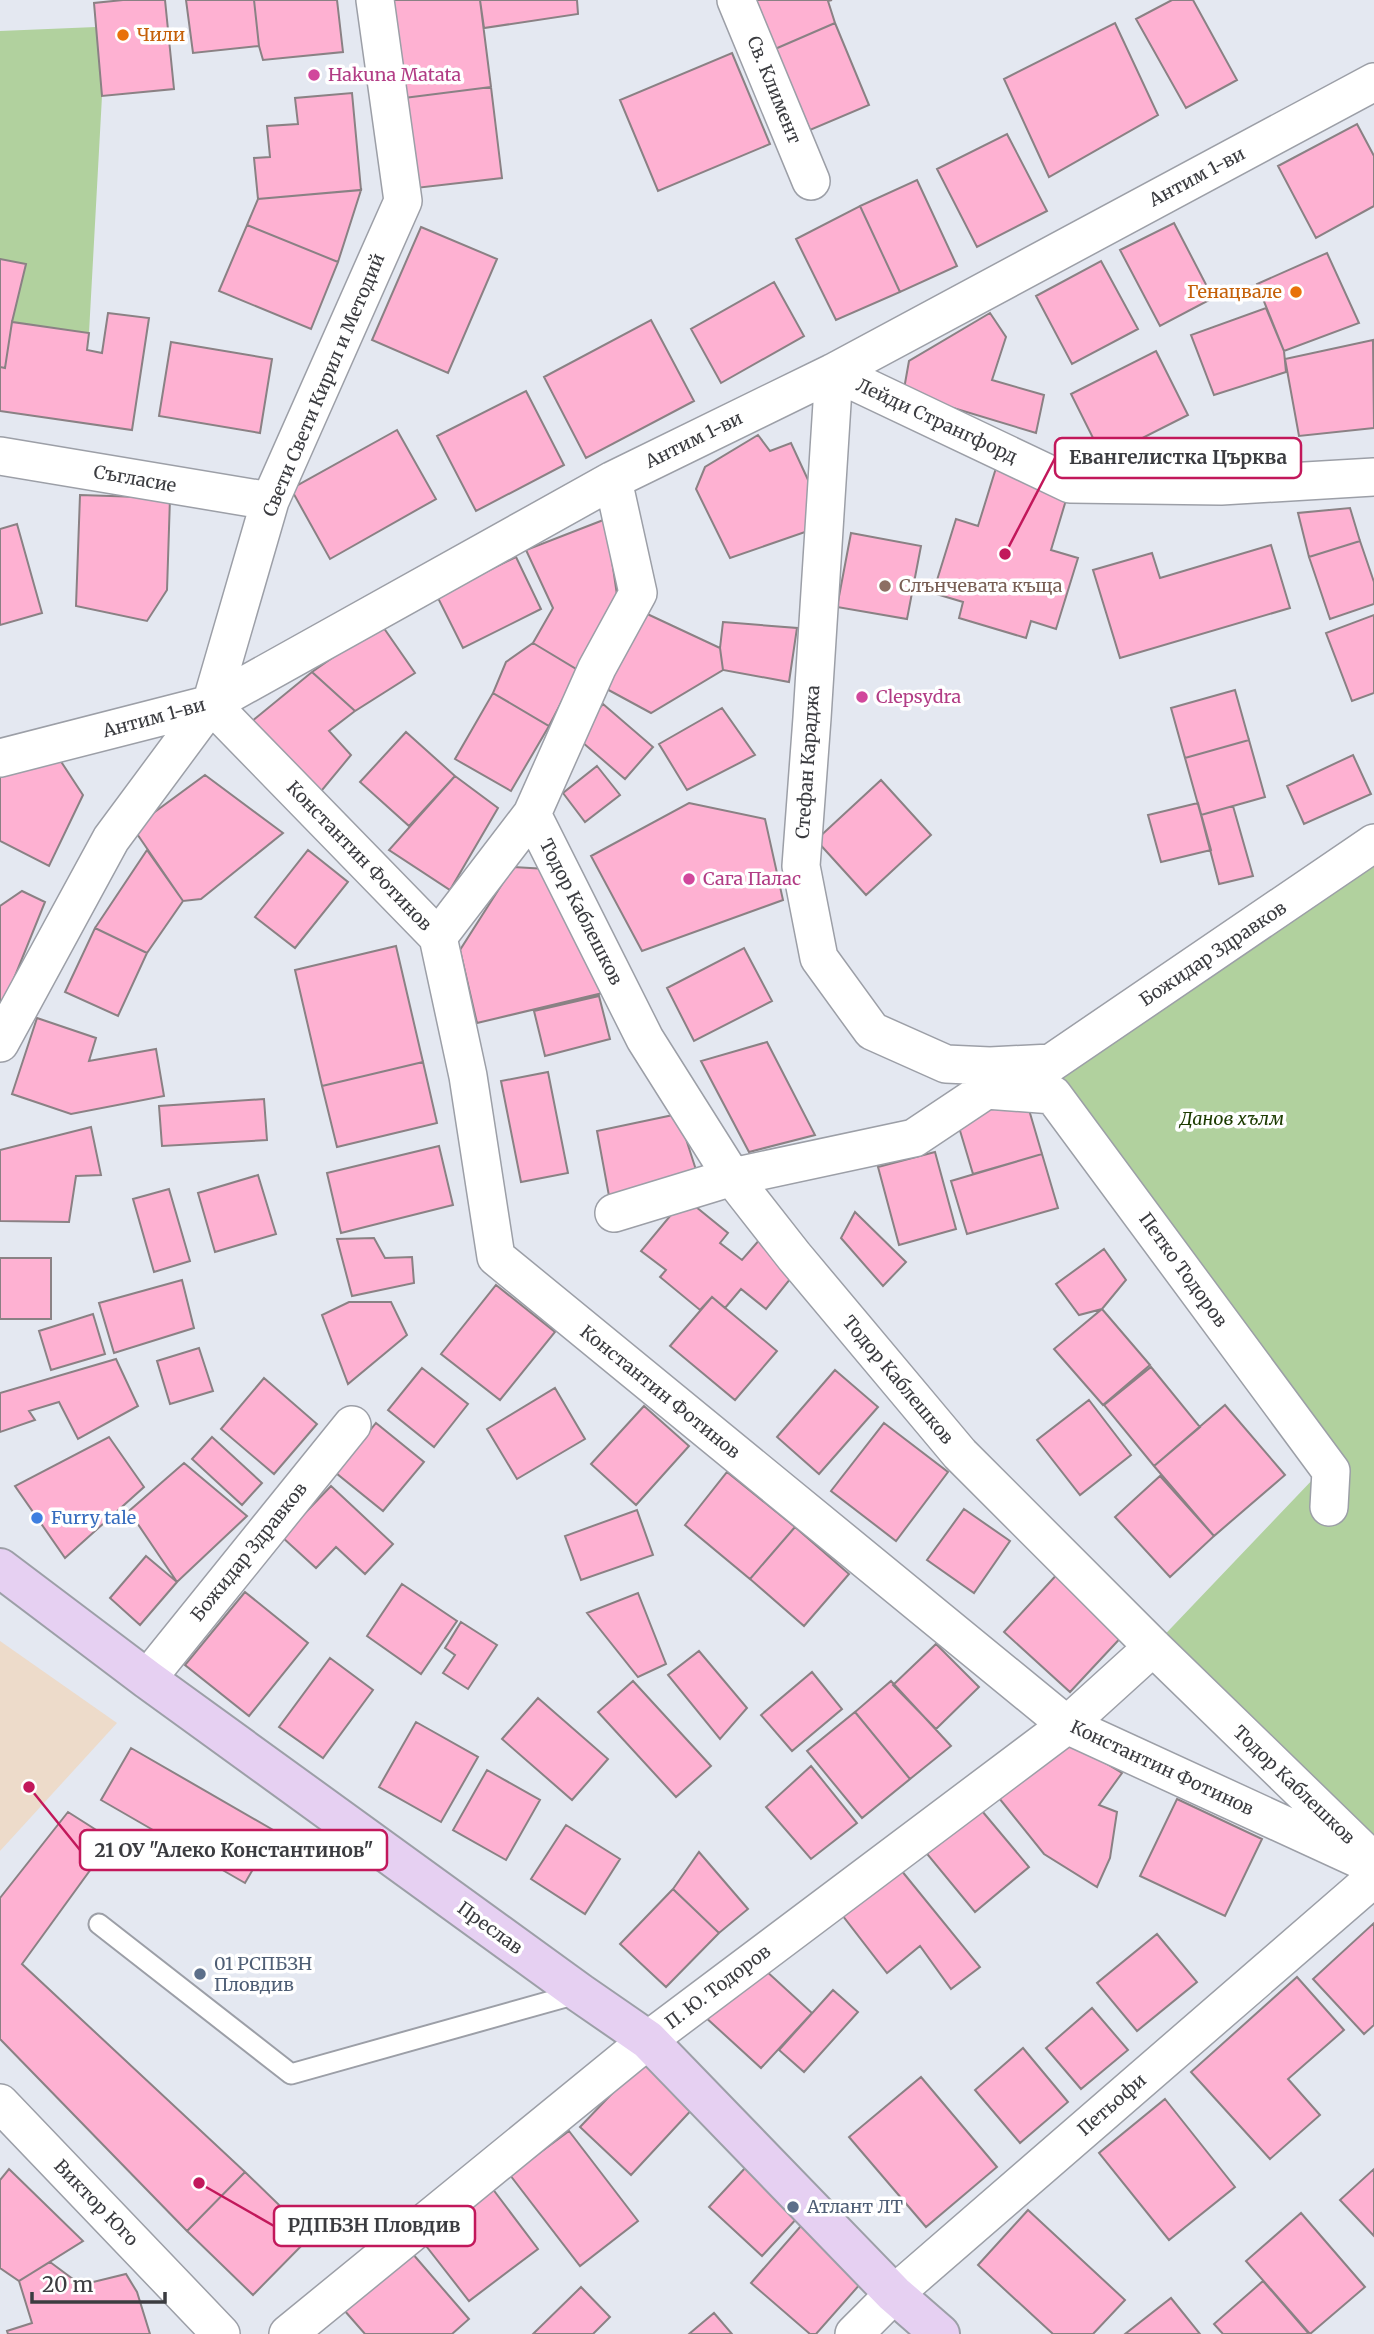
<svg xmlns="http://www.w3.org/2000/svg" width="1374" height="2334" font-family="Merriweather,serif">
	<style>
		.education { fill: #eddbca }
		.green { fill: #b1d19e }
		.building { fill: #feb1d2; stroke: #8a8184; stroke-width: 2 }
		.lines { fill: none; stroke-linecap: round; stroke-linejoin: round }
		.lane-casing { stroke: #9c9fa7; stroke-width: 23 }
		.street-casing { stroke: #9c9fa7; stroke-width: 40 }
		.secondary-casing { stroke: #9c9fa7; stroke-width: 42 }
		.lane { stroke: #fff; stroke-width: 19 }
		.street { stroke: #fff; stroke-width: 37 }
		.secondary { stroke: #e6d0f2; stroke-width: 38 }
		.food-dot { fill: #e8710a; stroke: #fff; stroke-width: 2.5 }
		.hotel-dot { fill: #d1479c; stroke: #fff; stroke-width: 2.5 }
		.education-dot { fill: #8d6e63; stroke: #fff; stroke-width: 2.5 }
		.shop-dot { fill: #3f7fe0; stroke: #fff; stroke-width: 2.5 }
		.service-dot { fill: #5c6f8a; stroke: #fff; stroke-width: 2.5 }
		.labels { text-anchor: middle; stroke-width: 7; stroke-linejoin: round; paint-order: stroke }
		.food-label { font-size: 18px; fill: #c56008; stroke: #fff; text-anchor: start }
		.hotel-label { font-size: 18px; fill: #b23c85; stroke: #fff; text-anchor: start }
		.street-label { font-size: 18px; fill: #3b3c40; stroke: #fff }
		.education-label { font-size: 18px; fill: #785e54; stroke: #fff; text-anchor: start }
		.park-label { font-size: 18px; font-style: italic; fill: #1c3b00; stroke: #fff }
		.shop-label { font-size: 18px; fill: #366cbe; stroke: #fff; text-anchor: start }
		.service-label { font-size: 18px; fill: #4e5e75; stroke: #fff; text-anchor: start }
		.leader { fill: none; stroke: #c2185b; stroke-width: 2.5 }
		.callout-dot { fill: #c2185b; stroke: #fff; stroke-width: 2.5 }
		.callout { fill: #fff; stroke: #c2185b; stroke-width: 2.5 }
		.callout-label { font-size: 19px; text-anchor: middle; font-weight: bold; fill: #3b3c40 }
	</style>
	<rect width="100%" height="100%" fill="#e4e8f1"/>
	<path class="education" d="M0,1641L117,1723L0,1851Z"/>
	<path class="green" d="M96,27L102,96L89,333L12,322L26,265L0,259V31Z
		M1374,852V1861L1153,1647L1316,1476L1045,1072Z"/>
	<path class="building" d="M123,0H165L174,89L102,96L94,3Z
		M186,0H254L259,46L193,53Z
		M254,0H337L343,52L263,60L259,46Z
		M392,0H480L491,87L404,98Z
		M480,0H577L578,14L484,28Z
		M753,0H832L828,1L835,23L775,49Z
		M1172,0H1193L1237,80L1186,108L1136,19Z
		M835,23L869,105L810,130L775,49Z
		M1115,23L1158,115L1049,177L1004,79Z
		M732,53L770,144L658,191L620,100Z
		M491,87L502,178L416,188L404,98Z
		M352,93L361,190L258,199L254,158L270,157L267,126L298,124L295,98Z
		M1357,124L1374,156V206L1316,238L1278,166Z
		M1007,134L1047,211L977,247L937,169Z
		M917,180L957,266L900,292L860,206Z
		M361,190L338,262L247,225L258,199Z
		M860,206L900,292L836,320L796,239Z
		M1174,223L1213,298L1160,326L1120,250Z
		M247,225L338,262L311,329L219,291Z
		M421,227L497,259L448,373L372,340Z
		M1327,253L1359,323L1284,351L1257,284Z
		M0,259L26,264L12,322L5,368L0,367Z
		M1101,261L1138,329L1072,364L1036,296Z
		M774,282L804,336L721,383L691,329Z
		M1266,308L1284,351L1286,372L1214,395L1191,335Z
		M108,313L149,318L132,430L0,411V367L5,368L12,322L89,333L87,350L102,353Z
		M990,313L1006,337L992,380L1044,395L1036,433L927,400L904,389L909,361Z
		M651,320L694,401L586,458L544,377Z
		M1373,340L1374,428L1299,436L1285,359Z
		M171,342L272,359L260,433L159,416Z
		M1156,351L1188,415L1103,458L1071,394Z
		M526,391L564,465L476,511L437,436Z
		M397,430L436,499L330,559L291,489Z
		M758,435L770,451L791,443L815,495L808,531L730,558L696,489L705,467Z
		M996,468L1069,490L1051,550L1078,558L1056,629L1031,621L1026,638L959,618L963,602L933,593L956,519L978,526Z
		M80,495L170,498L167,590L147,621L76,606Z
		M1350,508L1360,541L1309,557L1298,513Z
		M606,519L617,595L578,670L533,643L553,608L526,550Z
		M17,524L42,613L0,625V529Z
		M851,533L921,546L907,619L837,607Z
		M1360,541L1374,582V604L1330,619L1309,557Z
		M1271,545L1290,608L1120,658L1093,570L1152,553L1160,578Z
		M516,557L541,609L463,648L437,596Z
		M643,612L720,648L723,670L651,713L603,687Z
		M1374,615V693L1352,701L1326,633Z
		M723,622L797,628L789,682L723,670L720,648Z
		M381,624L415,673L355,711L312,672Z
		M533,643L578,670L549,726L493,693L506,662Z
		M312,672L355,711L329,731L351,755L318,795L251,722Z
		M1235,690L1249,740L1185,758L1171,708Z
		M493,693L549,726L511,791L455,759Z
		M603,704L653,747L625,779L575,736Z
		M722,708L755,755L687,790L659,744Z
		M406,732L455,776L409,826L360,782Z
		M1249,740L1265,797L1201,815L1185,758Z
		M1353,755L1371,794L1304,824L1287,786Z
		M58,757L83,795L49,866L0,841V773Z
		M597,766L620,795L585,822L563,793Z
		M205,775L283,833L201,899L183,901L133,828Z
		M455,776L498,808L450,890L389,850Z
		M881,780L931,835L866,895L816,840Z
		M689,803L765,819L783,900L642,951L591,856Z
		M1198,803L1211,850L1161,862L1148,815Z
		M1233,806L1253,876L1219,884L1201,815Z
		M147,850L183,901L147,953L95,928Z
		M308,850L348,882L295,948L255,917Z
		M513,867L547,869L611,991L477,1023L460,950Z
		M22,891L45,902L0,1013V906Z
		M95,928L147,953L118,1016L65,992Z
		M396,946L423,1062L322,1086L295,970Z
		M744,948L772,1001L694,1041L667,988Z
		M599,996L610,1039L545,1056L534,1011Z
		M37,1018L96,1038L89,1061L156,1049L164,1096L71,1114L12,1094Z
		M767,1042L815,1135L749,1152L701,1061Z
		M423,1062L437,1123L337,1147L322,1086Z
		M548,1072L568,1173L521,1182L501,1081Z
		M264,1099L267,1140L162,1146L159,1106Z
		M989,1102L1027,1103L1042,1154L973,1174L958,1124Z
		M678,1114L697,1173L609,1196L597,1131Z
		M91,1127L101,1175L76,1176L69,1222L0,1221V1150Z
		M439,1146L453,1205L341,1233L327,1173Z
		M935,1152L956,1229L899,1245L878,1167Z
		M1042,1154L1058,1208L967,1234L951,1181Z
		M258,1175L276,1234L215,1252L198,1193Z
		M169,1189L190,1261L154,1272L133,1199Z
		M685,1198L728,1233L720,1243L742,1260L761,1238L799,1268L766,1309L741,1289L725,1308L712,1297L700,1310L660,1277L666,1270L641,1251Z
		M855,1212L906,1262L883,1286L841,1238Z
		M374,1238L385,1258L412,1257L414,1283L352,1296L337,1239Z
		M1104,1249L1126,1280L1102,1309L1079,1315L1056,1284Z
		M0,1258H51V1319H0Z
		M182,1280L194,1328L114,1353L99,1303Z
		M496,1285L555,1332L500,1400L441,1354Z
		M712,1297L777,1351L735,1400L670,1346Z
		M349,1302H391L407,1335L348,1384L322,1315Z
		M1102,1309L1150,1365L1103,1405L1054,1349Z
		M93,1314L105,1354L51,1370L39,1331Z
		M199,1348L213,1391L170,1404L157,1361Z
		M116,1359L138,1406L78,1439L59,1402L29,1411L35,1420L0,1432V1393Z
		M1151,1367L1200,1427L1154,1466L1104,1405Z
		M422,1368L468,1404L434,1447L388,1410Z
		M835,1370L878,1407L819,1474L777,1437Z
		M264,1378L317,1424L274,1474L221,1429Z
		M555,1388L585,1439L517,1479L487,1429Z
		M1089,1400L1131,1455L1080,1495L1037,1440Z
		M1225,1405L1285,1475L1214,1536L1154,1466Z
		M644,1406L689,1446L636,1505L591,1464Z
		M376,1423L424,1462L383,1511L336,1473Z
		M884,1423L948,1472L896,1541L831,1491Z
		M109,1437L144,1487L65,1558L15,1486Z
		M212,1437L262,1483L242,1505L192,1459Z
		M184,1463L247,1516L177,1582L129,1511Z
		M727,1472L795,1527L750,1579L685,1525Z
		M1160,1476L1214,1536L1170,1577L1115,1517Z
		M331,1486L393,1544L365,1574L336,1547L316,1568L282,1537Z
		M964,1509L1010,1541L974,1593L927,1560Z
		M637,1510L653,1555L581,1580L565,1536Z
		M795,1527L849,1574L804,1626L750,1579Z
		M146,1556L177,1582L140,1625L110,1598Z
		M1061,1570L1127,1631L1070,1692L1004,1632Z
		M402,1584L457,1621L421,1674L367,1636Z
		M245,1592L308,1643L249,1716L185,1665Z
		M638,1593L666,1664L638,1677L587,1613Z
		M461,1622L497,1645L468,1689L443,1673L455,1655L445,1648Z
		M936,1644L979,1687L936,1729L893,1685Z
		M699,1651L747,1708L720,1739L668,1675Z
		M330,1658L373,1690L323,1758L279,1727Z
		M812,1672L842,1709L792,1751L761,1715Z
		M633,1681L711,1766L676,1797L598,1712Z
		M891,1681L951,1746L910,1779L855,1712Z
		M538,1698L608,1759L572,1800L502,1739Z
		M855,1712L910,1779L862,1818L807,1751Z
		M416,1722L478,1757L441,1822L379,1787Z
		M1062,1737L1122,1773L1099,1805L1117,1812L1110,1858L1097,1887L1044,1854L999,1798Z
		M131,1748L275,1831L245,1883L101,1800Z
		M811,1766L857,1823L811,1859L766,1807Z
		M487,1770L540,1800L506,1860L453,1830Z
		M1177,1799L1262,1839L1225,1916L1140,1876Z
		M977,1805L1029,1867L975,1912L923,1849Z
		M68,1812L112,1840L22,1964L245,2172L187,2231L0,2039V1898Z
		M566,1825L620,1859L585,1914L531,1879Z
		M699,1852L748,1909L719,1933L673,1889Z
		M901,1870L980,1967L951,1989L920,1946L887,1973L836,1907Z
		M673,1889L719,1933L666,1987L620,1944Z
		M1374,1923V2025L1364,2034L1313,1979Z
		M1157,1934L1197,1982L1137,2031L1097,1983Z
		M764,1969L812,2013L761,2068L703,2015Z
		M1297,1977L1344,2030L1288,2079L1320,2115L1270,2159L1191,2072Z
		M833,1990L858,2012L804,2072L779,2050Z
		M1092,2008L1128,2050L1081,2089L1046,2048Z
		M1023,2048L1068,2102L1020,2143L975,2090Z
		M647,2057L697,2104L631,2175L580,2127Z
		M921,2077L997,2167L926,2227L849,2137Z
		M1165,2099L1235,2187L1169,2240L1099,2153Z
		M569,2131L638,2221L580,2266L510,2175Z
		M746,2167L799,2216L762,2256L709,2207Z
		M9,2169L83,2241L19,2281L0,2268V2180Z
		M1374,2169V2236L1340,2200Z
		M245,2172L311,2236L253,2295L187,2231Z
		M492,2188L538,2249L469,2301L423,2242Z
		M1028,2210L1125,2300L1093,2334H1053L978,2265Z
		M1301,2213L1365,2287L1310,2334L1246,2261Z
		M807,2219L869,2274L816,2334H810L751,2283Z
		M412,2253L469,2319L452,2334H365L344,2310Z
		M50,2262L81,2285L126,2274L137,2292L150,2334H8L7,2331L32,2323L19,2281Z
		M1263,2281L1309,2334H1223L1214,2324Z
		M581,2287L610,2317L593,2334H533Z
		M1171,2298L1200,2334H1125Z
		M714,2313L732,2334H689Z"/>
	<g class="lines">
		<g class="lane-casing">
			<path id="lane" d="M99,1924L291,2074L580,1993"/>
		</g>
		<g class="street-casing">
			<path id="street" d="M736,0L811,181
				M0,456L270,501
				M1374,477L1221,486L1070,484L834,372L812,718L801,866L819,958L872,1031L946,1064L990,1066L1051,1063L1374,843
				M211,704L438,937L468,1076L496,1257L1067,1725L1374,1866
				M0,758L211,704L613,480L834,372L1374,82
				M532,814L645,1039L732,1177L794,1256L960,1454L1153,1647L1360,1848
				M438,937L532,814L597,668L638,593L613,480
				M0,1043L111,839L211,704L270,501L403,201L375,0
				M614,1213L732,1177L914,1138L986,1090L1053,1095L1331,1471L1329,1507
				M147,1679L352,1425
				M0,2103L221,2334
				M288,2334L648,2040L1067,1725L1153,1647
				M854,2334L894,2294L1374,1878"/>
		</g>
		<g class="secondary-casing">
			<path id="secondary" d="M0,1568L147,1679L580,1993L648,2040L894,2294L940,2334"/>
		</g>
		<use href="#lane" class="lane"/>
		<use href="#street" class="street"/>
		<use href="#secondary" class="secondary"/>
	</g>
	<g class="food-dot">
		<circle cx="123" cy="35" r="7"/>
		<circle cx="1296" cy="292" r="7"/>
	</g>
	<g class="hotel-dot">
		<circle cx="314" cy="75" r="7"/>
		<circle cx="862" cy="697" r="7"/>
		<circle cx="689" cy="879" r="7"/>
	</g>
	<circle class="education-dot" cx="885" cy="586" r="7"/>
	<circle class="shop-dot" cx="37" cy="1518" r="7"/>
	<g class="service-dot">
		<circle cx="200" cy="1974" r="7"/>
		<circle cx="793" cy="2207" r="7"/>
	</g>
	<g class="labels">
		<g class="food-label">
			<text x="137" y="41">Чили</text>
			<text x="1282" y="298" text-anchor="end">Генацвале</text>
		</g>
		<g class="hotel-label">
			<text x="328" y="81">Hakuna Matata</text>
			<text x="876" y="703">Clepsydra</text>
			<text x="703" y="885">Сага Палас</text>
		</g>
		<g class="street-label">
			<text transform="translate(774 90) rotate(68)" y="6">Св. Климент</text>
			<text transform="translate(1197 177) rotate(-28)" y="6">Антим 1-ви</text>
			<text transform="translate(324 385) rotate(-67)" y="6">Свети Свети Кирил и Методий</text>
			<text transform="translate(937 421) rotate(25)" y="6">Лейди Странгфорд</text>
			<text transform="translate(694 440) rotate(-26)" y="6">Антим 1-ви</text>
			<text transform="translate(135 479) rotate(10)" y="6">Съгласие</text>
			<text transform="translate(154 718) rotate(-15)" y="6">Антим 1-ви</text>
			<text transform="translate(808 762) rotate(-86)" y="6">Стефан Караджа</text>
			<text transform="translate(359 856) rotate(46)" y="6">Константин Фотинов</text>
			<text transform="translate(581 912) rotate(63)" y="6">Тодор Каблешков</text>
			<text transform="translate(1213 954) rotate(-34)" y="6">Божидар Здравков</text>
			<text transform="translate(1183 1270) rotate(54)" y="6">Петко Тодоров</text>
			<text transform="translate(898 1380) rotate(50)" y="6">Тодор Каблешков</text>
			<text transform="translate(660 1392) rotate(39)" y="6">Константин Фотинов</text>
			<text transform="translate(249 1552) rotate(-51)" y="6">Божидар Здравков</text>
			<text transform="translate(1162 1768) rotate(25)" y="6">Константин Фотинов</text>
			<text transform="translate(1294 1785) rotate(44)" y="6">Тодор Каблешков</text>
			<text transform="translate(490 1928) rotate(36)" y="6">Преслав</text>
			<text transform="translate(718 1987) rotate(-37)" y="6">П. Ю. Тодоров</text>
			<text transform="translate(1112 2105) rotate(-41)" y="6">Петьофи</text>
			<text transform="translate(96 2203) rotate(46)" y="6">Виктор Юго</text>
		</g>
		<g class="education-label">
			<text x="899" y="592">Слънчевата къща</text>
		</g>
		<g class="park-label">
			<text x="1232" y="1125">Данов хълм</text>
		</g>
		<g class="shop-label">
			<text x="51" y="1524">Furry tale</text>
		</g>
		<g class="service-label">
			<text x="214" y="1970">01 РСПБЗН<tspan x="214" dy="21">Пловдив</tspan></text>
			<text x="807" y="2213">Атлант ЛТ</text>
		</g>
	</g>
	<path class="leader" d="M1005 554L1055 458M29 1787L80 1850M199 2183L274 2226"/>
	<g class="callout-dot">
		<circle cx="1005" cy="554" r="7"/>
		<circle cx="29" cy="1787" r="7"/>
		<circle cx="199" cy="2183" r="7"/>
	</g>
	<g class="callout">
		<rect x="1055" y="438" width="246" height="40" rx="7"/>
		<rect x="80" y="1830" width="307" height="40" rx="7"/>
		<rect x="274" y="2206" width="201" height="40" rx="7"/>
	</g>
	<g class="callout-label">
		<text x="1178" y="464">Евангелистка Църква</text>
		<text x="234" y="1857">21 ОУ "Алеко Константинов"</text>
		<text x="374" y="2232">РДПБЗН Пловдив</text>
	</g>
	<path d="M32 2292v10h133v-10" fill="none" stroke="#3b3c40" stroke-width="3.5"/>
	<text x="42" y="2292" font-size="21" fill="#3b3c40" stroke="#ffffff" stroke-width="5" paint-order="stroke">20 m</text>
</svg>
